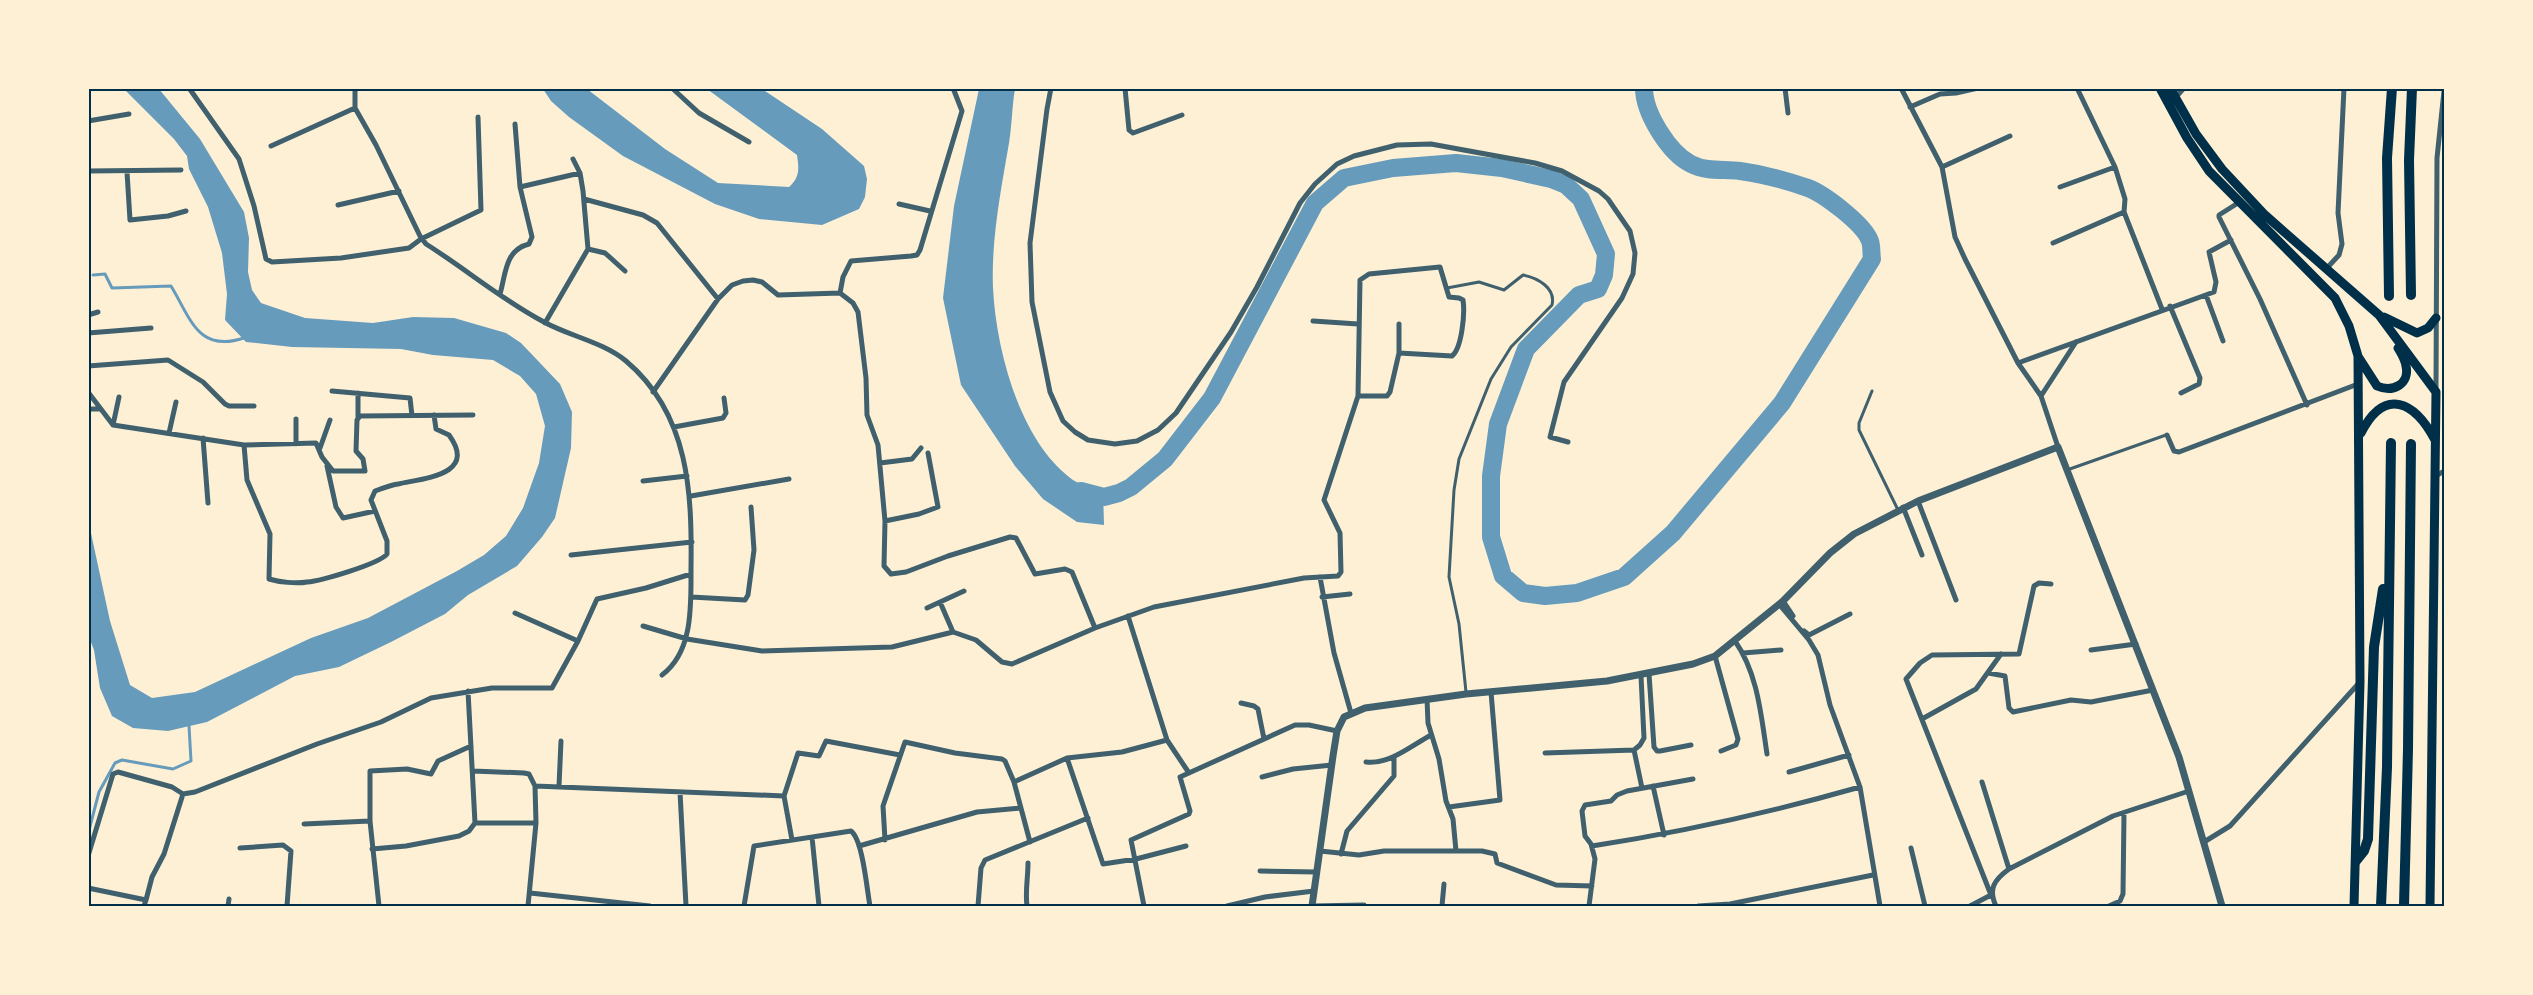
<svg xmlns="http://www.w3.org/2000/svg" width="2533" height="995" font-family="Commissioner,sans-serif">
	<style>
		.water { fill: #669bbc }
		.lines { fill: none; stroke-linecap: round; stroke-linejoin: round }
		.stream { stroke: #669bbc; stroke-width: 3 }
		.river { stroke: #669bbc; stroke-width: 18 }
		.service { stroke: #3f606c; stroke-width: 3 }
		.minor { stroke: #3f606c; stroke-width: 5 }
		.tertiary { stroke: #3f606c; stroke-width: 7 }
		.trunk { stroke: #003049; stroke-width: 9 }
		.motorway { stroke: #003049; stroke-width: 10 }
		.neatline { fill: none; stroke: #003049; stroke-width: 2 }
	</style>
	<rect width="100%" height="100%" fill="#fdf0d5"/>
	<path class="water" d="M124,89H159L200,139L244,212L249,238L248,272L252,290L261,303L305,318L373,323L413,317L454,318L506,333L521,343L560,384L572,412L571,448L555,518L542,537L517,566L468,595L445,614L391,642L339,667L295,676L207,722L168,731L133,728L112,716L100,688L94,650L89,637V524L110,621L130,685L152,698L195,692L311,638L368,618L457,571L484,555L506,536L523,508L539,463L545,426L536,394L520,376L493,360L433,355L401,349L292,347L246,342L225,320L227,294L222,253L208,207L189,169L187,156L174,139Z
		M543,89H587L665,149L718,183L789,187C800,177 799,169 797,155L707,89H762L822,129L864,166L867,179L865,197L859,209L822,225L759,219L715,204L623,156L569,117L551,101Z
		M979,89H1015C1012,106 1012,125 1009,143C1001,190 991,240 993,288C996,349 1019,438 1069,477C1078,485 1092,487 1103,489L1104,525L1077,522L1043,499L1015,466L961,385L943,298L954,206Z"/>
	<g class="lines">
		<path class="stream" d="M93,275L105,274L112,288L171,286C191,319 198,353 244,338
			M88,834L99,792L115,763L122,760L173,769L191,761L189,726"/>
		<path class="river" d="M1081,491L1104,497L1119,493L1131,487L1165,459L1212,398L1315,203L1344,178L1393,168L1456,163L1502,168L1551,179L1566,185L1581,199L1606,254L1604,275L1598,289L1579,295L1526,349L1498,424L1491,476V537L1503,576L1523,593L1545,596L1577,593L1624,577L1673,533L1782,403L1872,259C1871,254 1872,246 1870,241C1864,224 1824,194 1808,188C1788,181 1762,174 1740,171C1723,169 1707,172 1691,164C1669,153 1644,113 1644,88"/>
		<path class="service" d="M1447,288L1479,282L1504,290L1523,275C1538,278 1556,288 1552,305L1511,347L1491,379L1459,459L1454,490L1449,577L1459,624L1466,692
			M1872,391L1859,423V430L1898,510
			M2067,470L2166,435"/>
		<path class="minor" d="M189,88L239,159L254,206L266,259L272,262L341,258L409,248L421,239L481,210L478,117
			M355,88V108L376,145L420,236L426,244C466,269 502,300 544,322C569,336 603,342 626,361C690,415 692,494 691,570C691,606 693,652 662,675
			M672,88L699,113L749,142
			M1051,88L1047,109L1030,243L1032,302L1050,392L1063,421L1075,432L1088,440L1115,444L1137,441L1158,430L1176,413L1231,332L1257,287L1300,203L1315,184L1337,164L1354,156L1397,145L1431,144L1535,163L1562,171L1599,191L1608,199L1630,231L1635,253L1633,274L1622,298L1564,382L1550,437L1568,442
			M1125,88L1129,130L1133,133L1182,115
			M1785,88L1788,113
			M1901,88L1942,167L1955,237L1965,259L2018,363L2041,396L2058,447
			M2175,98L2184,88
			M1910,107L1940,94L1956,93L1978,88
			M88,121L129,114
			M515,124L520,187L580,173
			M271,146L355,108
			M1942,167L2010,136
			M2115,167L2125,199L2124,212
			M88,171L181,170
			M127,172L130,220L168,216L186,211
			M2060,187L2115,167L2077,88
			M584,199L643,215L657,223L718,299
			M2238,203L2219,215V217L2260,299L2307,405
			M899,204L930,211
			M338,205L399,191
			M2124,212L2162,309
			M2053,243L2124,212
			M588,249L605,253L625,271
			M2326,269L2339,255L2342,244L2338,213L2344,88
			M840,293L853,303L858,312L866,378L867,415L878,445L885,521L884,566L891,574L906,572L948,556L1010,537L1016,538L1035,574L1065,569L1072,572L1095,628
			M840,293L843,277L851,261L911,256L917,255L920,250L962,111L953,88
			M500,294C506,273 505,250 529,244L532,237L520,187
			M2206,295L2223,341
			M2170,306L2200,378L2199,384L2181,393
			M88,315L98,312
			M1313,321L1358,324
			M545,323L588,249L583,191L580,173L573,159
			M88,333L151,328
			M2018,363L2214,292L2216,282L2209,252L2231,240
			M88,366L168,360L203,382L225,404L229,406H254
			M2436,390L2437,158L2444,91
			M332,391L410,398L412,416
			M88,392L113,425L244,445L316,443L322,457L333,471H365L363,459L356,451L357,420L360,416L473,415
			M653,392L718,299L732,285L743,281L753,280L762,282L778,295L840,293
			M1358,396H1387L1390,392L1399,353V324
			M2041,396L2076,342
			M88,409H99
			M358,417V393
			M113,425L119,397
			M674,427L723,418L726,413L724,398
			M169,433L176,402
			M2167,435L2174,451L2179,452L2358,384
			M203,438L208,503
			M296,444V419
			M244,445L247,480L270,534L269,579C279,582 296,584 307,582C321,581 379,564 387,554V541L371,500L375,491C383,488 391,485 398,484C424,478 478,475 449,435L436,429L434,415
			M320,448L330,420
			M880,463L912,459L921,448
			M327,466L336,507L343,518L375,511
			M2436,476L2444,471
			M643,481L687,476
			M691,496L789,479
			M1918,501L1956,600
			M1903,507L1922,555
			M885,521L919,514L938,507L928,453
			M571,555L692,542
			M1320,577L1334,653L1351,713
			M691,597L745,600L748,595L754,550L751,507
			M1322,597L1350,594
			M1783,601L1793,616
			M940,602L953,632
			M1779,604L1809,640L1818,655L1830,705L1860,787L1880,906
			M927,608L964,591
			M515,613L578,641
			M1128,616L1167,740L1189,773
			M643,626L687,639L762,651L892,647L953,632L976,640L1002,662L1012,664L1095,628L1154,607L1304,578L1338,576L1341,572L1340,533L1324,500L1358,396L1360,280L1369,274L1440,267L1449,297L1459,298L1463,300C1465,313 1462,348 1452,356L1399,353
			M1804,631L1809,635L1850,614
			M1735,641C1758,674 1761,715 1767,754
			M2091,650L2136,644
			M1743,653L1781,650
			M1715,656L1738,739L1736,745L1721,751
			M1988,673L2005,676L2009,708L2013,712L2071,700L2091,702L2153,690
			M1649,674L1654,747L1657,751H1660L1691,745
			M468,691L475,823
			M1427,699L1428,723L1439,759L1446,801L1453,819L1456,851
			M1241,703L1254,706L1258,709L1264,739
			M1922,719L1976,689L2001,654
			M1634,750L1642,788
			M1545,753L1634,750L1640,745L1644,738L1641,676
			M1067,758L1103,864L1136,859L1186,846
			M1366,762C1389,765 1411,746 1431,735
			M473,771L524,773L529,774L535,786L784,796L792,840
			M1789,772L1849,755
			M1262,777L1293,769L1332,765
			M1982,782L2009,869
			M559,786L561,741
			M1653,786L1664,835
			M680,792L686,906
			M784,796L798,753L819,756L826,741L900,755
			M1449,807L1500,800L1491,692
			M304,824L370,821
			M812,837L819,906
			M885,840L883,806L905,742L955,753L1002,759L1005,761L1014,782
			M1030,842L1014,782L1067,758L1122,752L1167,740
			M2204,842L2230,826L2359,683
			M859,846L977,812L1020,808
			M1592,846C1682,832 1772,812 1860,787
			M240,848L283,845L291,851L287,906
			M1911,848L1925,906
			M372,849L406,846L459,836L469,831L475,823H536
			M1320,851L1359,855L1384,851H1482L1495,854L1497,863L1556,885L1592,886
			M1341,854L1347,831L1394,776V757
			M88,856L113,774L118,772L172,787L183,794L195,792L317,744L381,722L431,698L492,688H552L578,641L597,599L646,588L691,574
			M1260,871L1317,872
			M88,888L146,900L144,906
			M530,893L650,906
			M146,900L152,877L164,854L183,794
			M228,906L229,899
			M379,906L370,821V771L407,769L431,774L438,761L471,746
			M528,906L536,823L535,786
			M744,906L754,846L851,831C863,840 867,891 870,906
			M978,906L981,868L985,860L1088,818
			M1027,906C1025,892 1028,878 1028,863
			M1144,906L1131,840L1189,814L1190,811L1180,777L1295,725H1309L1337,731
			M1227,906L1265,897L1314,891
			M1312,906L1364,905
			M1442,906L1444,884
			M1589,906L1595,859L1591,844L1585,836L1582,811L1585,805L1611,801L1617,795L1627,791L1693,779
			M1698,906L1730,904L1873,875
			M1970,906L1991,895L1906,679L1920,663L1932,655L2019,654L2034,586L2039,583L2051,584
			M1996,906C1988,889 1994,880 2009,869L2113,816L2189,791
			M2109,906L2120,901L2123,894L2124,813"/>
		<path class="tertiary" d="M1312,906L1333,756L1337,731L1344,717L1365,708L1466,694L1607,681L1693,664L1715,656L1783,601L1830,553L1854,534L1918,501L2058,447L2179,757L2222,906"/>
		<path class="trunk" d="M2160,88L2187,138L2209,171L2335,298L2349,326L2358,356L2360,682L2354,906
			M2170,88L2196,134L2222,169L2265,215L2379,315L2436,392L2430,906
			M2384,317L2417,333L2428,328L2436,318
			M2359,358L2377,386C2393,393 2410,384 2406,366C2405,359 2401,353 2398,348
			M2361,433C2385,386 2415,402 2435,440"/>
		<path class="motorway" d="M2411,295L2409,160L2412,88
			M2389,296L2387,158L2392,88
			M2356,861L2364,851L2368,839L2374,647L2383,589
			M2381,906L2387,767L2391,443
			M2404,906L2408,749L2411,444"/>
	</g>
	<rect width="2533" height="995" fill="none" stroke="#fdf0d5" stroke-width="180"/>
	<rect x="90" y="90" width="2353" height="815" class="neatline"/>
</svg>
